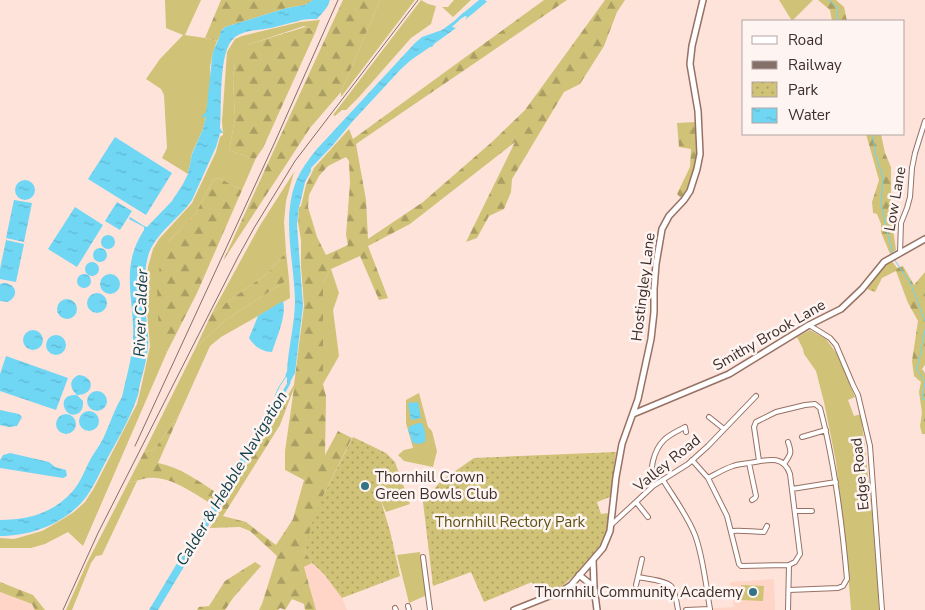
<svg xmlns="http://www.w3.org/2000/svg" width="925" height="610" font-family="'Nunito Sans',sans-serif">
	<style>
		.built { fill: #fed5c7 }
		.grass { fill: #d0c277 }
		.forest { fill: url(#forest-firs); fill-rule: evenodd }
		.park { fill: url(#park-dots) }
		.water { fill: url(#water-ripples) }
		.lines { fill: none; stroke-linecap: round; stroke-linejoin: round }
		.stream { stroke: #6fd6f4; stroke-width: 1 }
		.canal { stroke: #6fd6f4; stroke-width: 3 }
		.street-casing { stroke: #977164; stroke-width: 6 }
		.secondary-casing { stroke: #977164; stroke-width: 8 }
		.street { stroke: #fff; stroke-width: 4 }
		.secondary { stroke: #fff; stroke-width: 5 }
		.rail { stroke: #846f69; stroke-width: 1 }
		.poi-dot { fill: #327486; stroke: #fef5f2; stroke-width: 2 }
		.labels { text-anchor: middle; stroke-width: 5; stroke-linejoin: round; paint-order: stroke }
		.street-label { font-size: 15px; fill: #3e2d28; stroke: #fef5f2 }
		.poi-label { font-size: 15px; fill: #3e2d28; stroke: #fef5f2; text-anchor: start }
		.park-label { font-size: 15px; fill: #5d5214; stroke: #fef5f2 }
		.water-label { font-size: 16px; font-style: italic; fill: #12424e; stroke: #fef5f2 }
	</style>
	<defs>
		<pattern id="forest-firs" width="22" height="20" patternUnits="userSpaceOnUse" patternTransform="scale(1.25)"><rect width="22" height="20" fill="#d0c277"/><path d="M5 1l3.5 6h-7zM16 11l3.5 6h-7z" fill="#aa9e62"/></pattern>
		<pattern id="park-dots" width="8" height="8" patternUnits="userSpaceOnUse" patternTransform="scale(1.25)"><rect width="8" height="8" fill="#d0c277"/><path d="M2 2h.1M6 6h.1" fill="none" stroke="#aa9e62" stroke-width="1.8" stroke-linecap="round"/></pattern>
		<pattern id="water-ripples" width="26" height="14" patternUnits="userSpaceOnUse" patternTransform="scale(1.25)"><rect width="26" height="14" fill="#6fd6f4"/><path d="M2 4q2-2 4 0t4 0M15 11q2-2 4 0t4 0" fill="none" stroke="#61b8d1"/></pattern>
	</defs>
	<rect width="100%" height="100%" fill="#fee3db"/>
	<path class="built" d="M312,563L324,574L335,588L342,598L347,610H316L304,566Z
		M774,579L775,610H688L734,607L730,582Z
		M0,592L32,604L35,610H0Z"/>
	<path class="grass" d="M165,0H201L185,35L205,38L217,41L213,52L210,67V85L206,117L203,129L192,153L188,174L162,158L167,148L164,95L161,89L146,79L160,59L183,35L166,28Z
		M380,0H415L341,97V92Z
		M421,0L428,4L436,6L431,24L411,38L359,97L346,110H342L335,116L333,115Z
		M454,0H471L453,17L442,7H448Z
		M779,0H813L792,21Z
		M320,20L315,33L310,28L304,26L247,45L235,64L233,77L235,118L229,150L253,159L256,158L242,190L219,178L213,180L196,213L168,242L165,351L167,352L83,546L68,532L45,544L31,548H0V538L14,539L42,531L58,522L74,512L85,502L94,488L137,404L141,388L150,346L146,301L148,267L153,249L159,239L192,203L216,152L220,137L223,135L222,121L227,52L235,39L242,36L300,22Z
		M294,172L286,201L284,222L286,252L269,272L212,313L259,227Z
		M331,269L339,293L333,310L339,356L323,384V283Z
		M289,279L290,298L221,337L210,346L180,413L154,450L144,452L195,349L225,320Z
		M810,330L826,339L837,354L855,397L848,400L854,416L861,414L876,548L879,610H851L847,559L836,462L824,402L816,371L804,354L803,349L797,337Z
		M419,393L428,427L432,431L437,451L433,467L404,461L398,455L404,450L413,448L406,423V400Z
		M395,462L410,504L386,512L381,501L379,487Z
		M137,481L102,555L96,556L91,563L72,610H66L87,563L128,483Z
		M420,552L427,595L409,603L397,555Z
		M741,585L764,586L763,601L741,600Z"/>
	<path class="forest" d="M221,0H313L305,5L287,8L225,27C219,31 221,37 217,41L205,38Z
		M343,0H380L341,92L310,128L223,261Z
		M544,0H567L356,144L366,200L368,239L423,202L493,141L525,110L605,0H625L617,12L604,46L580,84L564,92L512,179L511,192L504,209L489,216L477,238L466,242L515,142L410,224L368,246L388,298L379,300L360,256L331,269L323,283V384L326,396L325,455L338,431L352,438L324,494L305,551L312,563L304,567L316,610H305L304,604L292,599L285,610L280,608L278,610H259L262,604L277,556L250,531L240,527L210,528L294,385L304,306L301,266V240L298,222L299,207L301,206L306,185L314,168L349,129L353,139ZM346,157L349,161L350,183L346,235L348,245L326,255L317,237L308,207L309,195L319,176L328,166ZM294,388L285,451V470L304,480L293,519L276,545L246,522L223,516L280,425Z
		M818,0H836L844,7L847,21H832L830,10Z
		M305,27L310,28L315,33L263,148L256,158L253,159L229,150L235,118L233,77L235,64L238,54L247,45Z
		M696,122C697,152 699,172 681,198L677,194L690,167L691,149L679,147L677,123Z
		M866,134H881L885,153L891,167V216L896,250L890,254L881,232V224L877,214L873,213L872,202L879,180Z
		M219,178L242,190L197,293L167,352L165,351L159,336L157,283L161,260L168,242L196,213L213,180Z
		M286,252L289,279L225,320L195,349L212,313L269,272Z
		M891,260L897,268L903,266L914,285L925,272V365L922,369L925,373V434H922L920,426L922,413L919,392L921,382L914,376L912,361L918,321L908,303L896,271L882,278L875,292L867,289L883,266Z
		M180,413L158,463C180,467 198,481 217,493L210,503C191,492 171,476 148,478C141,479 134,482 128,483L144,452L154,450Z
		M255,562L261,566L233,598L225,610H197L199,607L209,606L225,581Z
		M0,582L33,595L45,610H35L32,604L0,592Z"/>
	<path class="park" d="M353,437L386,453L395,462L379,487L381,501L390,531L400,576L342,598L324,574L312,563L305,551L311,526L324,494Z
		M616,452L610,497L597,502L601,514L609,513L607,532L599,547L578,572L560,588L539,597L532,582L484,602L471,572L433,586L423,502L441,481L474,458Z"/>
	<path class="water" d="M313,0H330C328,8 322,13 317,19C310,19 304,19 298,21C289,23 280,26 271,28C260,30 244,30 234,38C218,51 222,107 220,128L223,133H220L216,147L192,200C179,219 155,233 148,256C143,275 144,297 146,316C147,326 149,337 148,347C147,358 144,369 141,380C139,386 139,393 137,398C129,421 116,442 105,463C98,476 92,491 82,502C61,525 30,536 0,536V520C28,520 53,513 72,492C80,483 84,472 89,462C94,452 102,443 106,432C111,421 115,408 122,397C126,378 132,359 133,340C135,298 119,268 144,230V227L129,219L130,217L144,226L147,227L172,201L183,184L188,174L192,154L203,129L206,117L205,116L202,118L201,117L206,112L207,106L212,58L213,52L219,38L221,31L225,27L287,8L305,5Z
		M479,0H485L487,2L489,0L465,20L467,17L465,16L462,18L461,15Z
		M453,22L454,24L452,27L456,28L434,44L432,47H430L411,60L401,69L352,122L333,145L311,168V171L305,182L300,204L299,206L297,225L303,306L295,373L288,386L287,384V377L285,378L286,373L287,372C288,348 295,324 295,300C294,260 281,217 297,179C302,168 309,159 316,150L415,43L422,37L442,30Z
		M115,137L172,173L146,215L88,179Z
		M15 190a10 10 0 1 1 20 0a10 10 0 1 1-20 0Z
		M14,200L32,203L24,242L6,238Z
		M117,202L132,211L120,230L105,221Z
		M75,207L103,225L77,267L48,249Z
		M101 242a7 7 0 1 1 14 0a7 7 0 1 1-14 0Z
		M6,240L24,244L16,282L0,279V269Z
		M93 255a7 7 0 1 1 14 0a7 7 0 1 1-14 0Z
		M85 269a7 7 0 1 1 14 0a7 7 0 1 1-14 0Z
		M77 281a7 7 0 1 1 14 0a7 7 0 1 1-14 0Z
		M100 284a10 10 0 1 1 20 0a10 10 0 1 1-20 0Z
		M4,283C17,284 19,296 8,302L0,301V284Z
		M87 303a10 10 0 1 1 20 0a10 10 0 1 1-20 0Z
		M57 309a10 10 0 1 1 20 0a10 10 0 1 1-20 0Z
		M283,301C287,315 276,339 272,352C262,352 254,346 249,338L258,316Z
		M23 340a10 10 0 1 1 20 0a10 10 0 1 1-20 0Z
		M46 345a10 10 0 1 1 20 0a10 10 0 1 1-20 0Z
		M6,356L68,378L56,410L0,391V374Z
		M79,375C96,377 94,395 77,395L83,401C83,405 83,409 80,412C66,424 53,393 77,395C69,388 69,379 79,375Z
		M87 401a10 10 0 1 1 20 0a10 10 0 1 1-20 0Z
		M282,393L283,394L282,400L194,550L190,551V554L191,555L158,610H149L179,560L187,551L193,537L278,397Z
		M418,402L421,418L411,420L408,403Z
		M0,410L19,414L22,417L17,426L9,427L0,425Z
		M79 421a10 10 0 1 1 20 0a10 10 0 1 1-20 0Z
		M56 424a10 10 0 1 1 20 0a10 10 0 1 1-20 0Z
		M419,423H422C425,430 426,435 425,442L418,444L413,443L408,430L410,426Z
		M10,453L49,462L55,467L66,470L67,476L63,478L0,468V460L3,455Z"/>
	<g class="lines">
		<path class="stream" d="M828,0L838,8L837,21
			M873,134L875,153L883,177L881,205L893,255
			M894,259L911,284L925,321
			M925,330L917,370L925,381
			M925,382L922,398L925,400
			M275,396L279,387L285,378"/>
		<path class="canal" d="M452,25L464,14
			M281,397L289,383"/>
		<g class="street-casing">
			<path id="street" d="M900,253L901,223L907,208L910,197L912,168L915,153L925,121
				M809,325L830,338L836,345L853,385L858,395L870,446L882,610
				M709,417L724,429
				M802,437L826,430
				M692,460L708,478L727,516L739,564L741,566L789,565L795,562L800,554L790,474C783,453 764,461 749,463C743,464 738,464 733,466C724,469 716,474 708,478
				M759,461L754,427L756,422L776,412L805,405L815,404L820,408C835,464 842,522 847,579L843,586L838,588L789,590
				M749,463L756,496L755,498L752,500
				M784,464C791,454 792,453 788,442
				M663,480C674,498 687,515 695,535C703,556 706,586 710,609L686,610
				M653,486C649,471 653,451 664,440C670,434 678,431 685,427L686,432
				M792,489L836,482
				M636,502L648,517
				M795,511H812
				M611,525L636,502L653,486L688,464L708,446L756,396
				M732,531C743,530 753,532 764,532L767,526
				M423,557L430,610
				M638,577C647,579 665,580 671,586C675,590 677,604 678,610
				M636,585L642,559
				M408,606L409,610
				M395,608L396,610
				M788,610L789,565"/>
		</g>
		<g class="secondary-casing">
			<path id="secondary" d="M633,414L729,374L809,325L841,309L862,289L884,262L925,239
				M593,560L594,587L597,610
				M579,575L594,587
				M514,610L562,591L571,585L603,548L610,531L616,477L622,444L638,399L651,339L654,312V289L656,264L662,229L669,216L684,200L690,191L697,169L700,154L698,111L690,64L692,46L703,0"/>
		</g>
		<use href="#street" class="street"/>
		<use href="#secondary" class="secondary"/>
		<path class="rail" d="M135,446L274,144L338,0
			M63,610L98,533L238,257L254,228L295,161L418,0"/>
	</g>
	<g class="poi-dot">
		<circle cx="365" cy="486" r="5"/>
		<circle cx="753" cy="592" r="5"/>
	</g>
	<g class="labels">
		<g class="street-label">
			<text transform="translate(895 199) rotate(-80)" y="5">Low Lane</text>
			<text transform="translate(643 287) rotate(-83)" y="5">Hostingley Lane</text>
			<text transform="translate(769 335) rotate(-30)" y="5">Smithy Brook Lane</text>
			<text transform="translate(667 463) rotate(-39)" y="5">Valley Road</text>
			<text transform="translate(860 474) rotate(-96)" y="5">Edge Road</text>
		</g>
		<g class="poi-label">
			<text x="375" y="482">Thornhill Crown<tspan x="375" dy="17">Green Bowls Club</tspan></text>
			<text x="743" y="597" text-anchor="end">Thornhill Community Academy</text>
		</g>
		<g class="park-label">
			<text x="510" y="527">Thornhill Rectory Park</text>
		</g>
		<g class="water-label">
			<text transform="translate(140 313) rotate(-88)" y="6">River Calder</text>
			<text transform="translate(231 478) rotate(-59)" y="6">Calder &amp; Hebble Navigation</text>
		</g>
	</g>
	<rect x="742" y="20" width="162" height="115" fill="#fef5f2" stroke="#b1a5a1"/>
	<rect x="752" y="36" width="25" height="8" fill="#ffffff" stroke="#b1a5a1"/>
	<text x="788" y="45" font-size="15" fill="#3e2d28">Road</text>
	<rect x="752" y="61" width="25" height="8" fill="#846f69" stroke="#b1a5a1"/>
	<text x="788" y="70" font-size="15" fill="#3e2d28">Railway</text>
	<rect x="752" y="82" width="25" height="15" fill="url(#park-dots)" stroke="#b1a5a1"/>
	<text x="788" y="95" font-size="15" fill="#3e2d28">Park</text>
	<rect x="752" y="108" width="25" height="15" fill="url(#water-ripples)" stroke="#b1a5a1"/>
	<text x="788" y="120" font-size="15" fill="#3e2d28">Water</text>
</svg>
